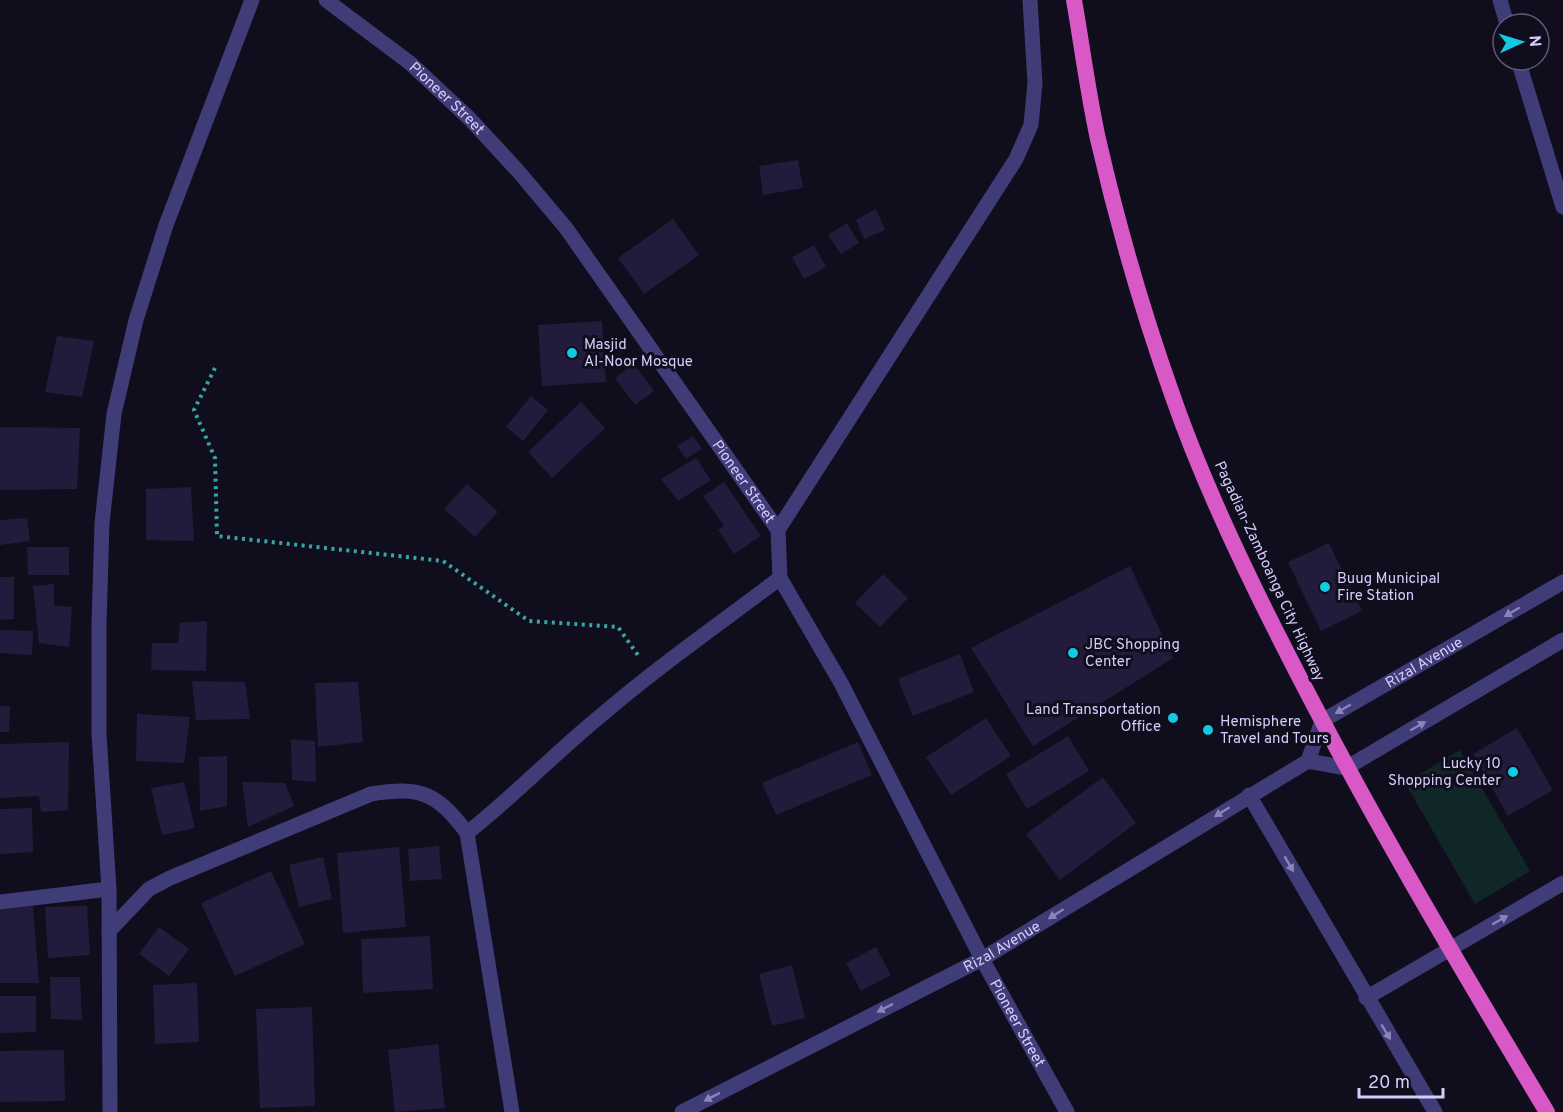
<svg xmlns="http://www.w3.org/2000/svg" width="1563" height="1112" font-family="Overpass,sans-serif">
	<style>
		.green { fill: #112626 }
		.building { fill: #231b3c }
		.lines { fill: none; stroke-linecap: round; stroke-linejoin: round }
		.path { stroke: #37a5a1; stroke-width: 4; stroke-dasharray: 3 4.5; stroke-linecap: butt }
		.minor { stroke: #403c78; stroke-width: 15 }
		.tertiary { stroke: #403c78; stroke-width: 15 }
		.trunk { stroke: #d858c6; stroke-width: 16 }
		.oneway { fill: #8a84ba }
		.poi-dot { fill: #13c8e1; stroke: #100d1d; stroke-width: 2 }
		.labels { text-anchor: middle; stroke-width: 6; stroke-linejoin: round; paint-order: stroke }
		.street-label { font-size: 15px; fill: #d4cdfb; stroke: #100d1d }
		.poi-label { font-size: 15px; fill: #d4cdfb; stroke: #100d1d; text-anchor: start }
	</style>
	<rect width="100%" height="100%" fill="#100d1d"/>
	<path class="green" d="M1460,750L1530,871L1475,904L1405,783Z"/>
	<path class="building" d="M798,160L803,188L763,195L759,166Z
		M876,209L885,230L864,239L856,220Z
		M673,219L699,255L644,294L618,258Z
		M847,223L859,243L841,254L828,235Z
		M814,245L826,267L804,279L792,257Z
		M602,321L606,382L542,386L538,325Z
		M57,336L94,341L82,397L45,392Z
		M634,364L654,391L635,405L615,378Z
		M531,396L548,410L523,441L506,427Z
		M581,402L605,428L552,478L528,452Z
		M0,427L80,428L77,489L0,490Z
		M693,436L702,449L686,459L677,446Z
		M696,458L711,480L678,501L661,479Z
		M724,482L761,536L734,554L718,530L724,526L703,496Z
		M467,484L498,512L475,537L444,509Z
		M191,487L194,541L146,540V489Z
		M27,518L30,541L0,545V520Z
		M1329,543L1362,611L1321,631L1288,562Z
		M27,547H69V575H28Z
		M1130,566L1173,658L1033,746L971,648Z
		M883,574L908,598L880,627L855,603Z
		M0,577H14V619L0,620Z
		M54,584V605L72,607L69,647L39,643L33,586Z
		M207,621L206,671L151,670L152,643H178L180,623Z
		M0,630L33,631L32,655L0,653Z
		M960,654L974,692L913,716L898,679Z
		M192,681L245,682L250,719L196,720Z
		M358,682L363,742L318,747L315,683Z
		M0,706H10L9,732H0Z
		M137,714L190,717L184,763L136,761Z
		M986,718L1011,756L951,795L926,757Z
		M1517,728L1553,790L1508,816L1473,754Z
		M1068,736L1089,771L1027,809L1006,774Z
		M291,739L315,741L316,782L292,780Z
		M69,742L68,810L41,812L39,796L0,798V744Z
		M858,742L872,775L776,815L762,783Z
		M227,756V806L200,811L199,757Z
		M1103,777L1136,823L1060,880L1026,834Z
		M184,782L195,828L162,835L151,788Z
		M242,782L285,783L294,806L248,827Z
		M32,808L33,852L0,854V809Z
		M439,846L442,879L410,881L408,849Z
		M399,847L406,927L343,933L337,853Z
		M323,857L332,899L299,907L289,865Z
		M271,871L305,944L235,976L201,903Z
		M33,906L39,983H0V910Z
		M87,906L90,955L48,958L45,907Z
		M159,927L189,949L169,976L139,954Z
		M430,936L433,989L363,993L361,939Z
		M876,947L891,975L861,991L846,963Z
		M792,965L805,1018L772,1026L759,974Z
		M50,977H80L82,1020L51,1019Z
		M197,983L199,1042L155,1044L153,985Z
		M0,996H36V1032L0,1033Z
		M312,1007L315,1106L260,1108L256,1009Z
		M438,1044L445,1108L395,1112L388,1050Z
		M64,1050L65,1101L0,1102V1051Z"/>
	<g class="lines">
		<path class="path" d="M215,368L194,410L215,458L217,536L443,561L529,621L618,627L640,658"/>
		<g class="minor">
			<path id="s1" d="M326,0L410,63L470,119L518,171L566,228L778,530L780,578L841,683L982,959L1067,1112"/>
			<path d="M1500,0L1507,24"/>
			<path d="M1518,60L1563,207"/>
			<path d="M778,530L1016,159L1031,125L1035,83L1030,0"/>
			<path d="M1249,795L1435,1112"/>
			<path d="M467,833C513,797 553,755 598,718C656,668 719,624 780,578"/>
			<path d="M0,902L109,889"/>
			<path d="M109,931L149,889L170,878L371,794C421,786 437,793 467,833L512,1112"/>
			<path d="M1366,998L1563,883"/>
		</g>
		<g class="tertiary">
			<path id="s2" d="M1308,761L1322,721L1563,582"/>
			<path d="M110,1112L109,889L99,734V624L102,523L114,414L136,320L166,225L252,0"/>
			<path id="s3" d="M682,1112L982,959L1308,761L1346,768L1563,640"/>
		</g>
		<path class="trunk" d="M1074,0C1082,46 1088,93 1098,139C1118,226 1143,313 1173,397C1203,483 1243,567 1285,649C1365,807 1456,960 1547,1112"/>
	</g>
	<defs><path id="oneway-solid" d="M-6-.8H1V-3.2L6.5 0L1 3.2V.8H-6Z" transform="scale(1.5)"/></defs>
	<g class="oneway">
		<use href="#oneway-solid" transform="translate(1512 612) rotate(150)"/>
		<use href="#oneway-solid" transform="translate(1343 709) rotate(150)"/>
		<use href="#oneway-solid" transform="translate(1418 726) rotate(-30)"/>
		<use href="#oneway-solid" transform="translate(1222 812) rotate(148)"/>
		<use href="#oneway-solid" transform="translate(1289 864) rotate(60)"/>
		<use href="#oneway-solid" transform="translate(1056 914) rotate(148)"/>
		<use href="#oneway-solid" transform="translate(1500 920) rotate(-30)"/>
		<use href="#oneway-solid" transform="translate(885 1008) rotate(153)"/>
		<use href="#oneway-solid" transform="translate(1386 1032) rotate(59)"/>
		<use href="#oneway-solid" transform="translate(712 1097) rotate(153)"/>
	</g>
	<g class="poi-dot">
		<circle cx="572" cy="353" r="6"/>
		<circle cx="1325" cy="587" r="6"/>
		<circle cx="1073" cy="653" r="6"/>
		<circle cx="1173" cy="718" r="6"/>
		<circle cx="1208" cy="730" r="6"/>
		<circle cx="1513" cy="772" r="6"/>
	</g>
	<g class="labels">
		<g class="street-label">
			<text dy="5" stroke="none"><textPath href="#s1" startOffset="156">Pioneer Street</textPath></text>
			<text dy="5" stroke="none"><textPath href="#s1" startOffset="642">Pioneer Street</textPath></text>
			<text transform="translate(1270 571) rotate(65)" y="5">Pagadian-Zamboanga City Highway</text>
			<text dy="5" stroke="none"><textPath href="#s2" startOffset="160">Rizal Avenue</textPath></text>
			<text dy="5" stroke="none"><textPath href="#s3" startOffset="360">Rizal Avenue</textPath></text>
			<text dy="5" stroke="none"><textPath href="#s1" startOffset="1254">Pioneer Street</textPath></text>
		</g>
		<g class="poi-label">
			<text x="584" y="349">Masjid<tspan x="584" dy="17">Al-Noor Mosque</tspan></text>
			<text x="1337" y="583">Buug Municipal<tspan x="1337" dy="17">Fire Station</tspan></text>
			<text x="1085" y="649">JBC Shopping<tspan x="1085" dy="17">Center</tspan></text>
			<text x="1161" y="714" text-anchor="end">Land Transportation<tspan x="1161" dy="17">Office</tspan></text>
			<text x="1220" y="726">Hemisphere<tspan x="1220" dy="17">Travel and Tours</tspan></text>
			<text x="1501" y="768" text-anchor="end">Lucky 10<tspan x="1501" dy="17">Shopping Center</tspan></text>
		</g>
	</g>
	<g transform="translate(1521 42) rotate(86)"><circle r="28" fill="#100d1d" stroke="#5e5a76" stroke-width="1.5"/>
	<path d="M0-4.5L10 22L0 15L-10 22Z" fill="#13c8e1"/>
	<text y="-9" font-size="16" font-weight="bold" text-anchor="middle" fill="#d4cdfb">N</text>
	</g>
	<path d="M1359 1088v9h84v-9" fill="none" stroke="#d4cdfb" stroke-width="3"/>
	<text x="1368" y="1088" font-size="18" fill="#d4cdfb" stroke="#100d1d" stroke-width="4.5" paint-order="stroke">20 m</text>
</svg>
